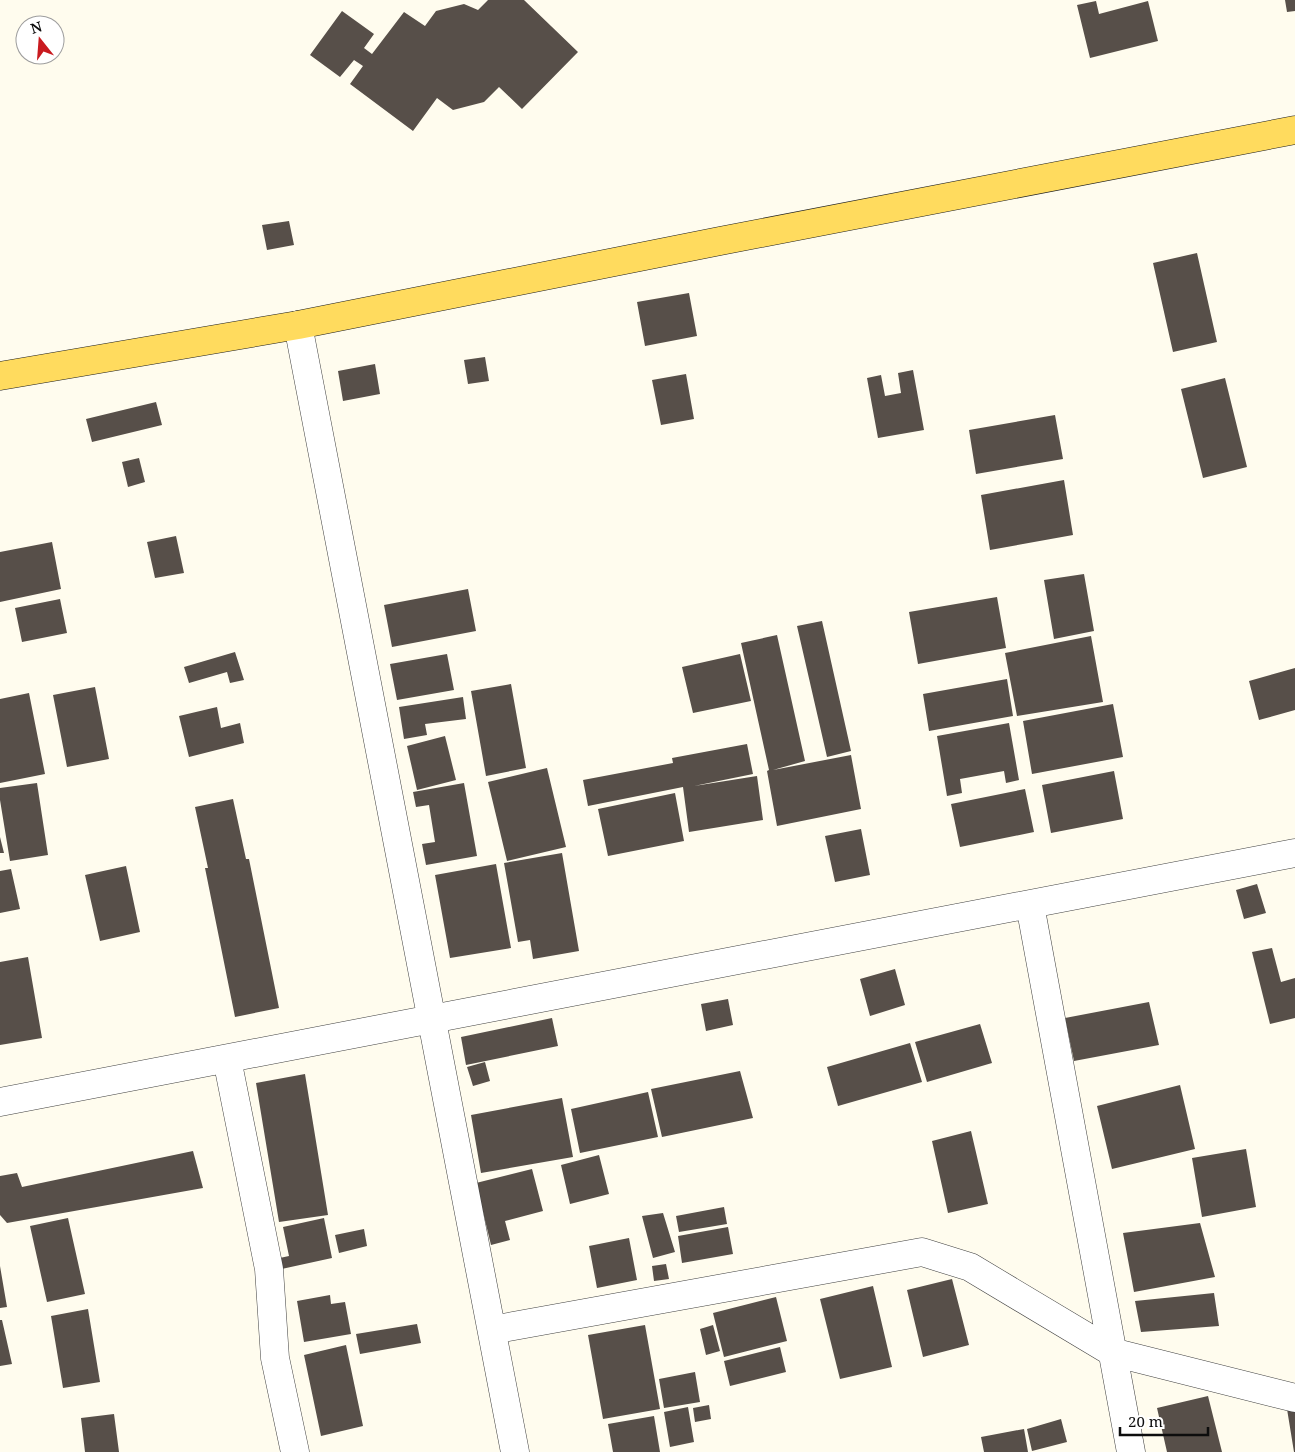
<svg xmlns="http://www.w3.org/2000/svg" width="1295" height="1452" font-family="'Noto Serif',serif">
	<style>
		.building { fill: #574f49 }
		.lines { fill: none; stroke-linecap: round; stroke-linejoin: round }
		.minor-casing { stroke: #404040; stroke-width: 29 }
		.major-casing { stroke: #1e1e1e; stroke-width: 29 }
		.minor { stroke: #fff; stroke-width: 28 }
		.major { stroke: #ffdb5e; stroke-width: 28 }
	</style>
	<rect width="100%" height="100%" fill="#fffcee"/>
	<path class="building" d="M488,0H524L578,52L522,109L499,87L484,102L453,110L437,98L413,131L350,84L363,66L354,60L340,77L310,55L342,11L374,34L364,48L372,54L404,12L425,26L436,11L464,4L478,10Z
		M1285,0H1295V11L1287,12Z
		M1096,1L1099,14L1148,1L1158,41L1090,58L1077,5Z
		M289,221L294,245L267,250L262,225Z
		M1197,253L1217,342L1173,352L1153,263Z
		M689,293L697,336L645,346L637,302Z
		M485,357L489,381L468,384L464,360Z
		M375,364L380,394L343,401L338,371Z
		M913,370L924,430L878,438L867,378L881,375L885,396L901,393L898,373Z
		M686,374L694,419L661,425L652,380Z
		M1225,378L1247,467L1203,478L1181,389Z
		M156,402L162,425L92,442L86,419Z
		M1055,415L1063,459L976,474L969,430Z
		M139,458L145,482L128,487L122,462Z
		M1064,480L1073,535L990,550L981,495Z
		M176,536L184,573L155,578L147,542Z
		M52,542L61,589L0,602V552Z
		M1084,574L1094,631L1054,639L1044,580Z
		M468,589L476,631L392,647L384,605Z
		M997,597L1006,648L918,664L909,612Z
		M60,599L67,633L22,642L15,608Z
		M822,621L851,751L827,757L797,626Z
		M777,635L805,761L773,770L851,755L861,809L777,826L767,771L769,770L741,643Z
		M1091,636L1103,702L1017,716L1005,653Z
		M235,652L244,680L230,683L227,672L189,683L184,667Z
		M447,654L454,690L397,700L390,664Z
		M740,654L751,701L693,713L682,667Z
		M1295,668V710L1259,720L1249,681Z
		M1007,679L1013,716L929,731L923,694Z
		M511,684L526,768L486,776L471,691Z
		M95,687L109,759L67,767L53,695Z
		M29,693L45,774L0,783V699Z
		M463,697L466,719L425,724L427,735L404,739L399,707Z
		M1113,704L1123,757L1032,774L1023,721Z
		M217,707L221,728L240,723L244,743L189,757L179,716Z
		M1009,723L1019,780L1006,783L1004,771L960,779L962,793L947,796L937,736Z
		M445,736L456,780L417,790L407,746Z
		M747,744L753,774L694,786L757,776L763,820L689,832L683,787L588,806L583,780L673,763L672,758Z
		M547,768L566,847L507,861L488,782Z
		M1114,771L1123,819L1051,833L1042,785Z
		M37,783L48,855L10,861L0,800V788Z
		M464,783L477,856L426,865L422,844L435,842L429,805L416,807L413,792Z
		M1025,789L1034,832L960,847L951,804Z
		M675,793L684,841L608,856L598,809Z
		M233,799L246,859H249L279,1008L235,1017L205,868H208L195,807Z
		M861,829L870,875L835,882L825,836Z
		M0,837L4,853H0Z
		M562,853L579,951L533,959L530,940L518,942L504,863Z
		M496,864L511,948L450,958L435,875Z
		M126,866L140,932L100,941L85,875Z
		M11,869L20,909L0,913V871Z
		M1257,884L1266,913L1244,919L1236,890Z
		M1272,948L1281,982L1295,978V1018L1270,1024L1252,952Z
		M28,957L42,1038L0,1045V962Z
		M895,969L905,1005L870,1016L860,979Z
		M728,999L733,1025L706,1031L701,1004Z
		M1149,1002L1159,1045L1074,1061L1065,1018Z
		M552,1018L558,1046L466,1065L461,1037Z
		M980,1024L992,1063L927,1082L915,1042Z
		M910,1043L922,1082L838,1106L827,1067Z
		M485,1062L490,1081L473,1086L467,1067Z
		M740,1071L753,1118L662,1137L651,1089Z
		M305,1074L328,1215L279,1222L256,1083Z
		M1180,1085L1195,1149L1112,1169L1097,1106Z
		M648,1092L658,1137L580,1153L571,1109Z
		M562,1098L573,1157L481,1173L471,1115Z
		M971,1131L988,1204L948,1213L932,1141Z
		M1246,1149L1256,1207L1202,1217L1192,1158Z
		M193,1151L203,1188L7,1223L0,1215V1176L17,1173L22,1187Z
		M599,1155L609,1194L570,1204L561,1165Z
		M532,1169L543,1211L505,1221L510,1240L491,1245L476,1183Z
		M724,1207L727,1224L679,1232L676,1216Z
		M663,1213L675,1252L653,1258L642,1216Z
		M68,1218L85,1294L47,1302L30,1226Z
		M324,1218L332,1258L277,1270L275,1259L289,1256L283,1227Z
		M1200,1223L1215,1277L1134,1292L1123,1233Z
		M728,1227L733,1254L682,1263L678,1236Z
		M364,1229L367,1246L339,1253L335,1235Z
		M629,1238L637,1280L597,1288L589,1246Z
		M666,1264L669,1279L654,1281L652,1266Z
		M0,1266L7,1307L0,1308Z
		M952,1279L969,1345L923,1357L907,1290Z
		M873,1286L892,1367L840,1379L820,1299Z
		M1214,1293L1219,1326L1141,1332L1135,1301Z
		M330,1295L331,1304L345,1302L351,1334L304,1342L297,1301Z
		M776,1297L787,1341L724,1357L713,1313Z
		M88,1309L100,1382L63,1388L51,1316Z
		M0,1320H2L12,1364L0,1366Z
		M417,1324L421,1343L360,1354L356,1334Z
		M645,1325L660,1409L603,1419L588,1335Z
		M713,1325L720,1351L706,1355L700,1329Z
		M346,1345L363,1426L321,1436L304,1355Z
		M780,1347L786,1372L730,1386L724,1361Z
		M695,1372L700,1402L664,1408L659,1379Z
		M1208,1396L1222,1452H1167L1157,1408Z
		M709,1405L711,1419L695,1422L693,1408Z
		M688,1407L694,1442L670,1447L664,1412Z
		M1287,1409L1295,1412V1452H1294Z
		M114,1414L119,1452H85L81,1418Z
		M654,1416L660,1452H613L608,1424Z
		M1061,1419L1067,1442L1032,1451L1027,1429Z
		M1024,1429L1028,1452H984L981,1437Z"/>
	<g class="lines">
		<g class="minor-casing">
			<path id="minor" d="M298,325L515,1452
				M1030,905L1131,1452
				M227,1059L269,1269L275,1358L295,1452
				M0,1102L1295,853
				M492,1330L922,1252L970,1267L1112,1352L1295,1398"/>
		</g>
		<g class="major-casing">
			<path id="major" d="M0,376L298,325L720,241L1295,130"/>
		</g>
		<use href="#minor" class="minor"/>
		<use href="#major" class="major"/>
	</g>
	<g transform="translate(40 40) rotate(343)"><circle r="24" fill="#ffffff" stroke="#9e9e9e"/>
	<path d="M0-4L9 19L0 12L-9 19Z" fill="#c91a1f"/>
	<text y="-8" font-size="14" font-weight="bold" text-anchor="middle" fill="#0d0d0d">N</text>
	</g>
	<path d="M1120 1427v8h88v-8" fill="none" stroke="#0d0d0d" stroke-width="2.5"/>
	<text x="1128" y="1427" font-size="15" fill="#0d0d0d" stroke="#ffffff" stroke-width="4" paint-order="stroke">20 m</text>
</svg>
